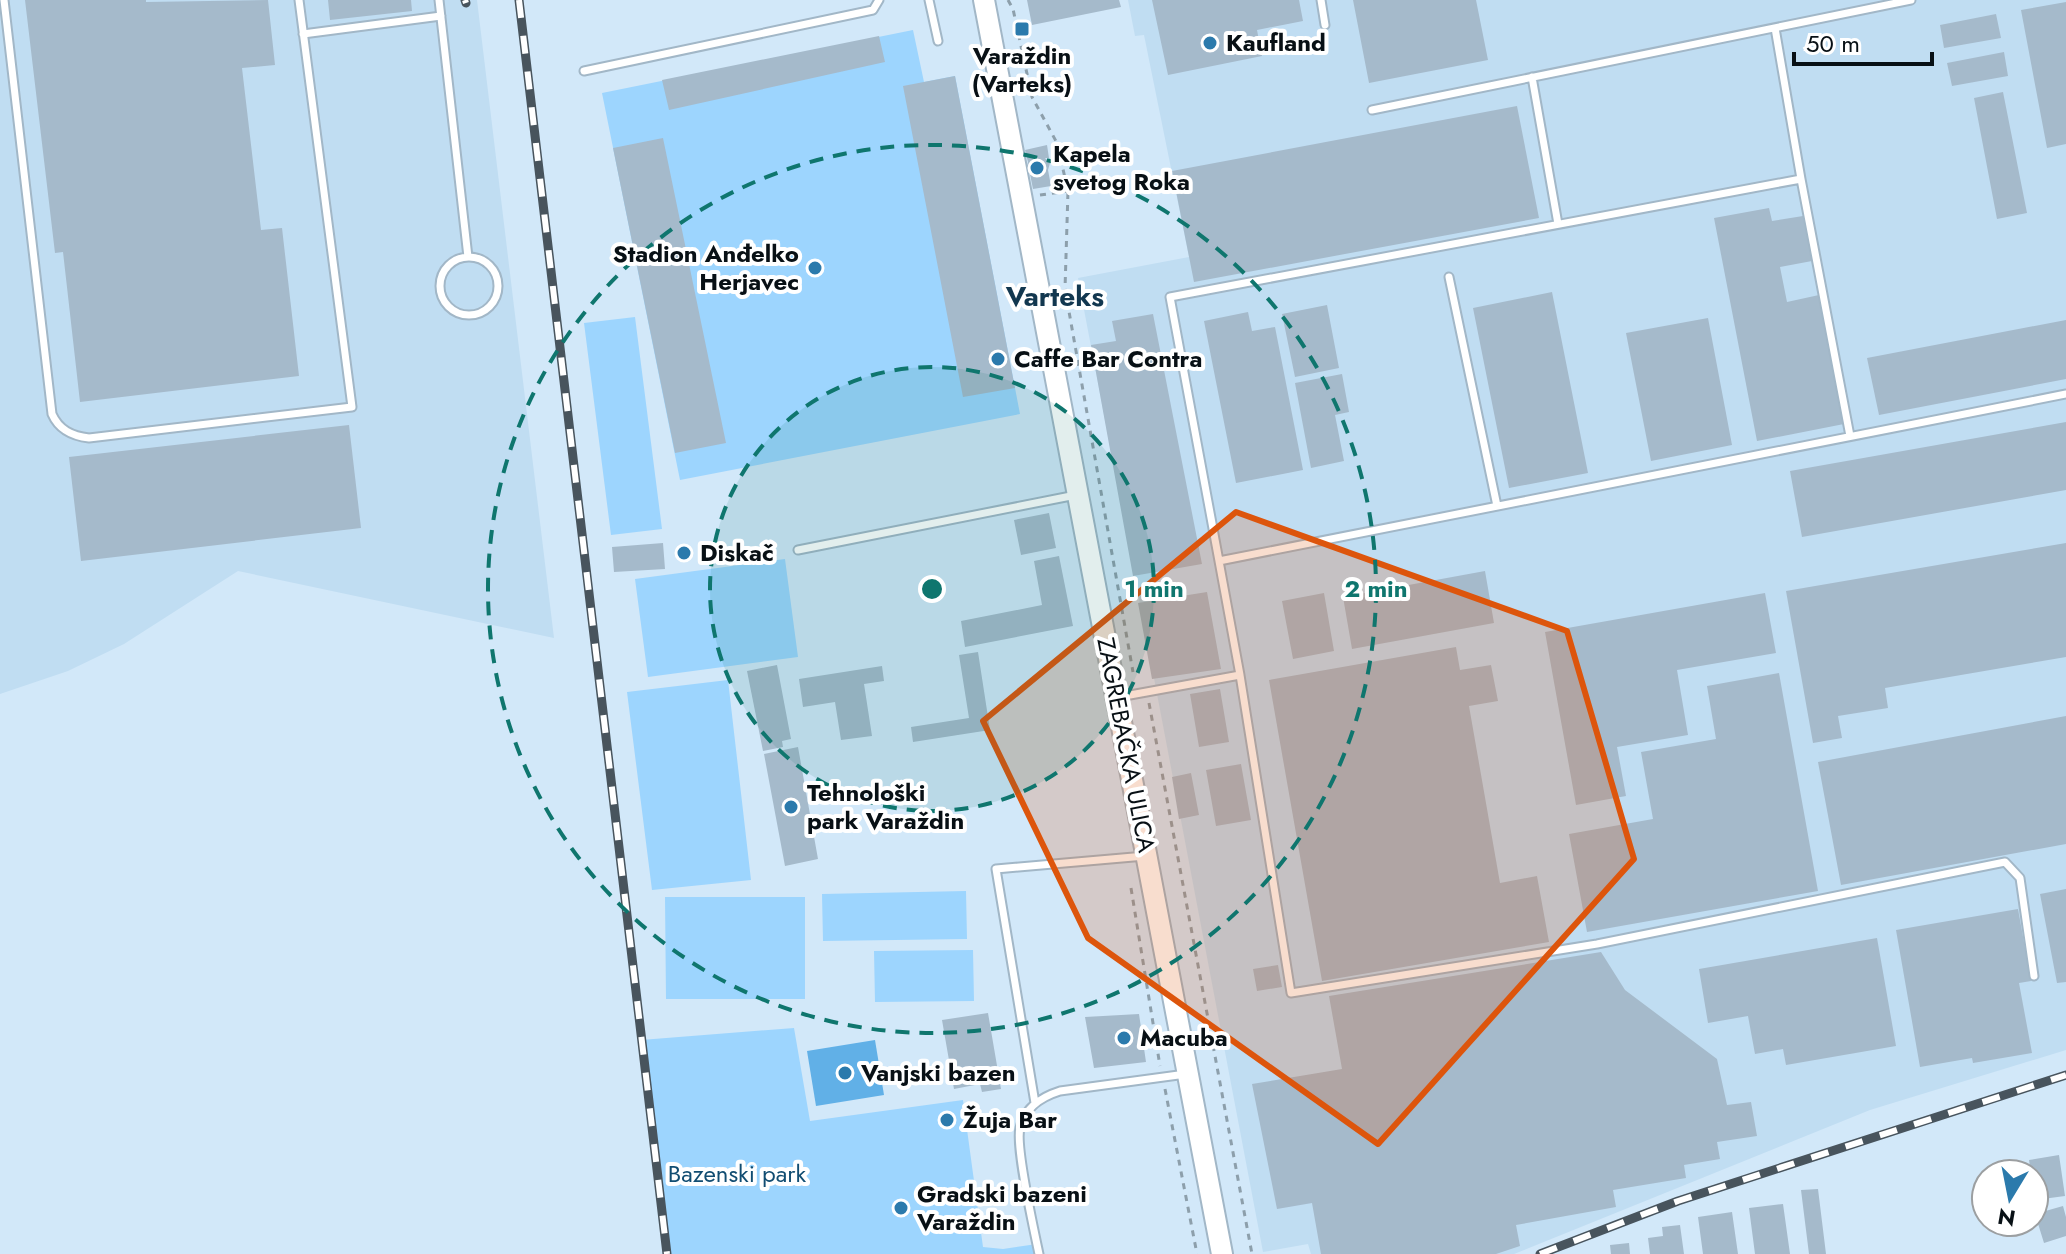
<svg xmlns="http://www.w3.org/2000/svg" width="2066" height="1254" font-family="Jost,sans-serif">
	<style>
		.built { fill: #c0ddf2 }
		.green { fill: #9dd5fe }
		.water { fill: #61b0e7 }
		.building { fill: #a5bacb }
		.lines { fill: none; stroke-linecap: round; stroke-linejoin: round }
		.service-casing { stroke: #a2b7c7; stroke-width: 11 }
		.secondary-casing { stroke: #a2b7c7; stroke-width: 24 }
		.path { stroke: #8d9fab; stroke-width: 3; stroke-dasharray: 6 6; stroke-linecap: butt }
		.service { stroke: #fff; stroke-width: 7 }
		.secondary { stroke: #fff; stroke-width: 20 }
		.rail-casing { stroke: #48545d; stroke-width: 9 }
		.rail { stroke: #fff; stroke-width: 6; stroke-dasharray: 18; stroke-linecap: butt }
		.marked { fill: #dd550c; fill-opacity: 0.2; stroke: #dd550c; stroke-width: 6; stroke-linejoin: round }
		.ring { fill: none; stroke: #0f766e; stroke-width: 4; stroke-dasharray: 14 10 }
		.poi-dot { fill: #2b7aac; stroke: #fff; stroke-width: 3 }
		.labels { text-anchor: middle; stroke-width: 8; stroke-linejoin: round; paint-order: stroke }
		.poi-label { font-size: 24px; font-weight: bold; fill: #081015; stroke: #fff; text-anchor: start }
		.street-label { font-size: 24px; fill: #081015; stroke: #fff }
		.park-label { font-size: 24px; fill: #114d72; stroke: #fff }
		.quarter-label { font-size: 28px; font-weight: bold; fill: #12374f; stroke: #fff }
		.centre { fill: #0f766e; stroke: #fff; stroke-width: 4 }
		.ring-label { font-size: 24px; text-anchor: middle; font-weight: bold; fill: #0f766e; stroke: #fff; stroke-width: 8; stroke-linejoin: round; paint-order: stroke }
	</style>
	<rect width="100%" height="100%" fill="#d2e8f9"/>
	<path class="built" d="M0,0H477L554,638L238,571L124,644L68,671L0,694Z
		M1128,0H2066V1050L1870,1110L1514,1254H1311L1308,1244L1263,1252L1078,278L1189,257L1144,35L1135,36Z"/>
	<path class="green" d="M913,30L924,82L955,76L1020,414L680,480L602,93Z
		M635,317L662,529L611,535L584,323Z
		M785,559L798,657L648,677L635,579Z
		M728,680L751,880L652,890L627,692Z
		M966,891L967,939L823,941L822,894Z
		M665,897H805V999H666Z
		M973,950L974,1001L875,1002L874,951Z
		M794,1028L810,1121L963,1100L983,1247L1003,1249L1037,1244L1039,1254H667L641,1040Z"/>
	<path class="water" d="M875,1040L884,1095L816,1106L807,1051Z"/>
	<path class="building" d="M25,0H146V2L268,0L275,65L242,68L261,230L282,228L299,376L80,402L63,252L55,253Z
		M328,0H411L412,11L330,20Z
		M1027,0H1119L1121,7L1032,25Z
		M1152,0H1299L1303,21L1257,30L1262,56L1168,75Z
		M1353,0H1476L1488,60L1369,83Z
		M2066,2V144L2047,148L2021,10Z
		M1996,14L2001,38L1944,48L1940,25Z
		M879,36L885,62L669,110L662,80Z
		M2004,52L2008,76L1952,86L1947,63Z
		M955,76L1015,388L963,397L903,86Z
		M2003,92L2027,213L1997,219L1974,98Z
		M1517,106L1539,218L1194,282L1172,171Z
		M663,138L726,443L675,453L613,148Z
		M1047,145L1049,158H1045L1050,163L1048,170L1051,186L1033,189L1030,174L1026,171L1028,162L1025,150Z
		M1769,208L1772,221L1803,216L1812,261L1780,267L1787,302L1819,295L1844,424L1757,441L1714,218Z
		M1552,292L1588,473L1509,488L1473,308Z
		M1327,305L1339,368L1295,377L1282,314Z
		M1248,312L1252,331L1275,327L1303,470L1236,483L1204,321Z
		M1153,314L1202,564L1133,576L1091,345L1116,341L1112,321Z
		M1708,318L1732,445L1651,461L1626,333Z
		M2066,320V379L1879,415L1867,358Z
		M1342,374L1349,412L1335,415L1344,461L1311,468L1295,383Z
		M2066,422V490L1802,537L1790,471Z
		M349,425L361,528L81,561L69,457Z
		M1049,513L1056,548L1021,555L1014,520Z
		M663,543L665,569L614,572L612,547Z
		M2066,543V657L1885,688L1888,708L1838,716L1842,738L1813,743L1786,591Z
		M1059,556L1073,626L965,647L961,621L1042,605L1034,561Z
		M1485,571L1494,623L1352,649L1343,597Z
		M1207,592L1221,669L1152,679L1138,603Z
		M1324,593L1334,651L1293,659L1282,601Z
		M1765,593L1776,653L1677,670L1688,735L1617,747L1626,796L1576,805L1545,632Z
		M1456,647L1460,670L1491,665L1498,701L1469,706L1500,883L1537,876L1549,942L1322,981L1269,680Z
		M978,652L990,730L913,742L911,727L969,718L959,655Z
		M777,665L791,739L782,741L783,747L763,751L747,671Z
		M882,666L884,681L864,684L872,736L841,740L835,702L803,707L799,679Z
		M1779,673L1818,891L1587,932L1569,834L1653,819L1641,752L1716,739L1707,686Z
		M1220,689L1229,742L1199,747L1190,694Z
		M2066,716V844L1841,885L1818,762Z
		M798,747L818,859L785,866L764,754Z
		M1241,764L1251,820L1216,826L1206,770Z
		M1191,773L1199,815L1179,819L1172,777Z
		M2066,889V982L2057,983L2040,894Z
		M2018,909L2031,981L2019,983L2032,1053L1973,1063L1972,1058L1920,1067L1896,930Z
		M1877,938L1896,1046L1786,1065L1783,1049L1755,1054L1748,1016L1708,1023L1699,969Z
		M1601,952L1625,990L1717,1059L1727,1105L1751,1102L1757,1136L1717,1142L1720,1159L1684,1165L1686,1178L1613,1190L1616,1207L1516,1225L1520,1246L1496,1254H1321L1312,1203L1277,1209L1252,1084L1342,1069L1329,996Z
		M1278,965L1282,987L1257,991L1253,969Z
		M988,1013L1001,1089L982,1092L980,1084L954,1089L942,1020Z
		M1139,1014L1146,1062L1094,1068L1085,1017Z
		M2059,1155L2065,1196L2035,1200L2034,1174H2031L2029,1160Z
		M1818,1189L1826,1254H1809L1801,1190Z
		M1783,1204L1790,1254H1755L1749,1208Z
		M2063,1206L2066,1217V1236L2044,1243L2035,1214Z
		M1732,1212L1738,1254H1703L1698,1217Z
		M1680,1225L1684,1254H1650L1648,1238L1663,1236L1662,1227Z
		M1629,1243L1630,1254H1611L1610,1245Z"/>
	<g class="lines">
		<g class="service-casing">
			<path id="service" d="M4,0L52,414C59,430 72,436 89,438L352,407L299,0
				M439,0L468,257
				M929,0L938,41
				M1321,0L1325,25
				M1775,28L1801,179
				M303,34L441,16
				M584,71L873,10L879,0
				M1532,77L1558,224
				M1372,110L1911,0
				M440 286a29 29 0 1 1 58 0a29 29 0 1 1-58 0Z
				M1449,277L1497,506
				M798,550L1076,495
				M1219,561L1170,297L1801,179L1850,436
				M1240,675L1219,561L2066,394
				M1119,697L1240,675L1291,993L1597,944L2005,862L2020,878L2034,976
				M1035,1103L996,869L1145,856
				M1039,1254C1034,1230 1015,1146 1020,1128C1025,1107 1041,1097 1060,1091L1186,1074"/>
		</g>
		<g class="secondary-casing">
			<path id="secondary" d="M984,0L1222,1254"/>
		</g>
		<path class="path" d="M1008,0L1013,9L1032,97L1057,143L1068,191L1065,289L1133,672
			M1040,195L1068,191
			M1149,703L1252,1254
			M1131,888L1160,1066
			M1165,1089L1197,1254"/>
		<use href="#service" class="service"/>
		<use href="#secondary" class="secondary"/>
		<g class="rail-casing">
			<path id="rail" d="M465,0L466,3
				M519,0L667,1254
				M1540,1254L1678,1201L2066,1075"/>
		</g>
		<use href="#rail" class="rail"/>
	</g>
	<path class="marked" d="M1236,512L1567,631L1634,859L1378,1144L1088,938L983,721Z"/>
	<circle cx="932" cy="589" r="222" fill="#0f766e" fill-opacity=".12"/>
	<g class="ring">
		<circle cx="932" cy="589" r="222"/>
		<circle cx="932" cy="589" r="444"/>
	</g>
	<g class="poi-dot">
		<rect x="1014" y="21" width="16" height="16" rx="4"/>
		<circle cx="1210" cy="43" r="8"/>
		<circle cx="1037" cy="168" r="8"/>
		<circle cx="815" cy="268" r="8"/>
		<circle cx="998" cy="359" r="8"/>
		<circle cx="684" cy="553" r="8"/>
		<circle cx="791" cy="807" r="8"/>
		<circle cx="1124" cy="1038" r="8"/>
		<circle cx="845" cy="1073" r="8"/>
		<circle cx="947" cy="1120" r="8"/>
		<circle cx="901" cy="1208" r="8"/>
	</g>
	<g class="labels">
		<g class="poi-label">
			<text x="1226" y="51">Kaufland</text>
			<text x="1022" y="64" text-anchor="middle">Varaždin<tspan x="1022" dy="28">(Varteks)</tspan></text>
			<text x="1053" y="162">Kapela<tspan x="1053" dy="28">svetog Roka</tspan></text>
			<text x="799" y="262" text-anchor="end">Stadion Anđelko<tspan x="799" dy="28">Herjavec</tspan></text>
			<text x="1014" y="367">Caffe Bar Contra</text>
			<text x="700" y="561">Diskač</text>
			<text x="807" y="801">Tehnološki<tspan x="807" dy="28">park Varaždin</tspan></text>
			<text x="1140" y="1046">Macuba</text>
			<text x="861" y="1081">Vanjski bazen</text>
			<text x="963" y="1128">Žuja Bar</text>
			<text x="917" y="1202">Gradski bazeni<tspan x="917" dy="28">Varaždin</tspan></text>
		</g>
		<g class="street-label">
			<text transform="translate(1126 745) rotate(79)" y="8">ZAGREBAČKA ULICA</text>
		</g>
		<g class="park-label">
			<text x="737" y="1182">Bazenski park</text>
		</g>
		<g class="quarter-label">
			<text x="1055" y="306">Varteks</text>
		</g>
	</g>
	<circle cx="932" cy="589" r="12" class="centre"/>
	<g class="ring-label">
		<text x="1154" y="597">1 min</text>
		<text x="1376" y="597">2 min</text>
	</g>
	<g transform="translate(2010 1198) rotate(190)"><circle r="38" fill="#ffffff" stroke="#9c9fa1" stroke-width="2"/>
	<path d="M0-6L14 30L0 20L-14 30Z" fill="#2b7aac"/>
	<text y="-12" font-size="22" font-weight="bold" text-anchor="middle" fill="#081015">N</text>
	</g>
	<path d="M1794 52v12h138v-12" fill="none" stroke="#081015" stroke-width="4"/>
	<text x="1806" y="52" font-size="24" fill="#081015" stroke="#ffffff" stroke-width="6" paint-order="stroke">50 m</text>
</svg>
